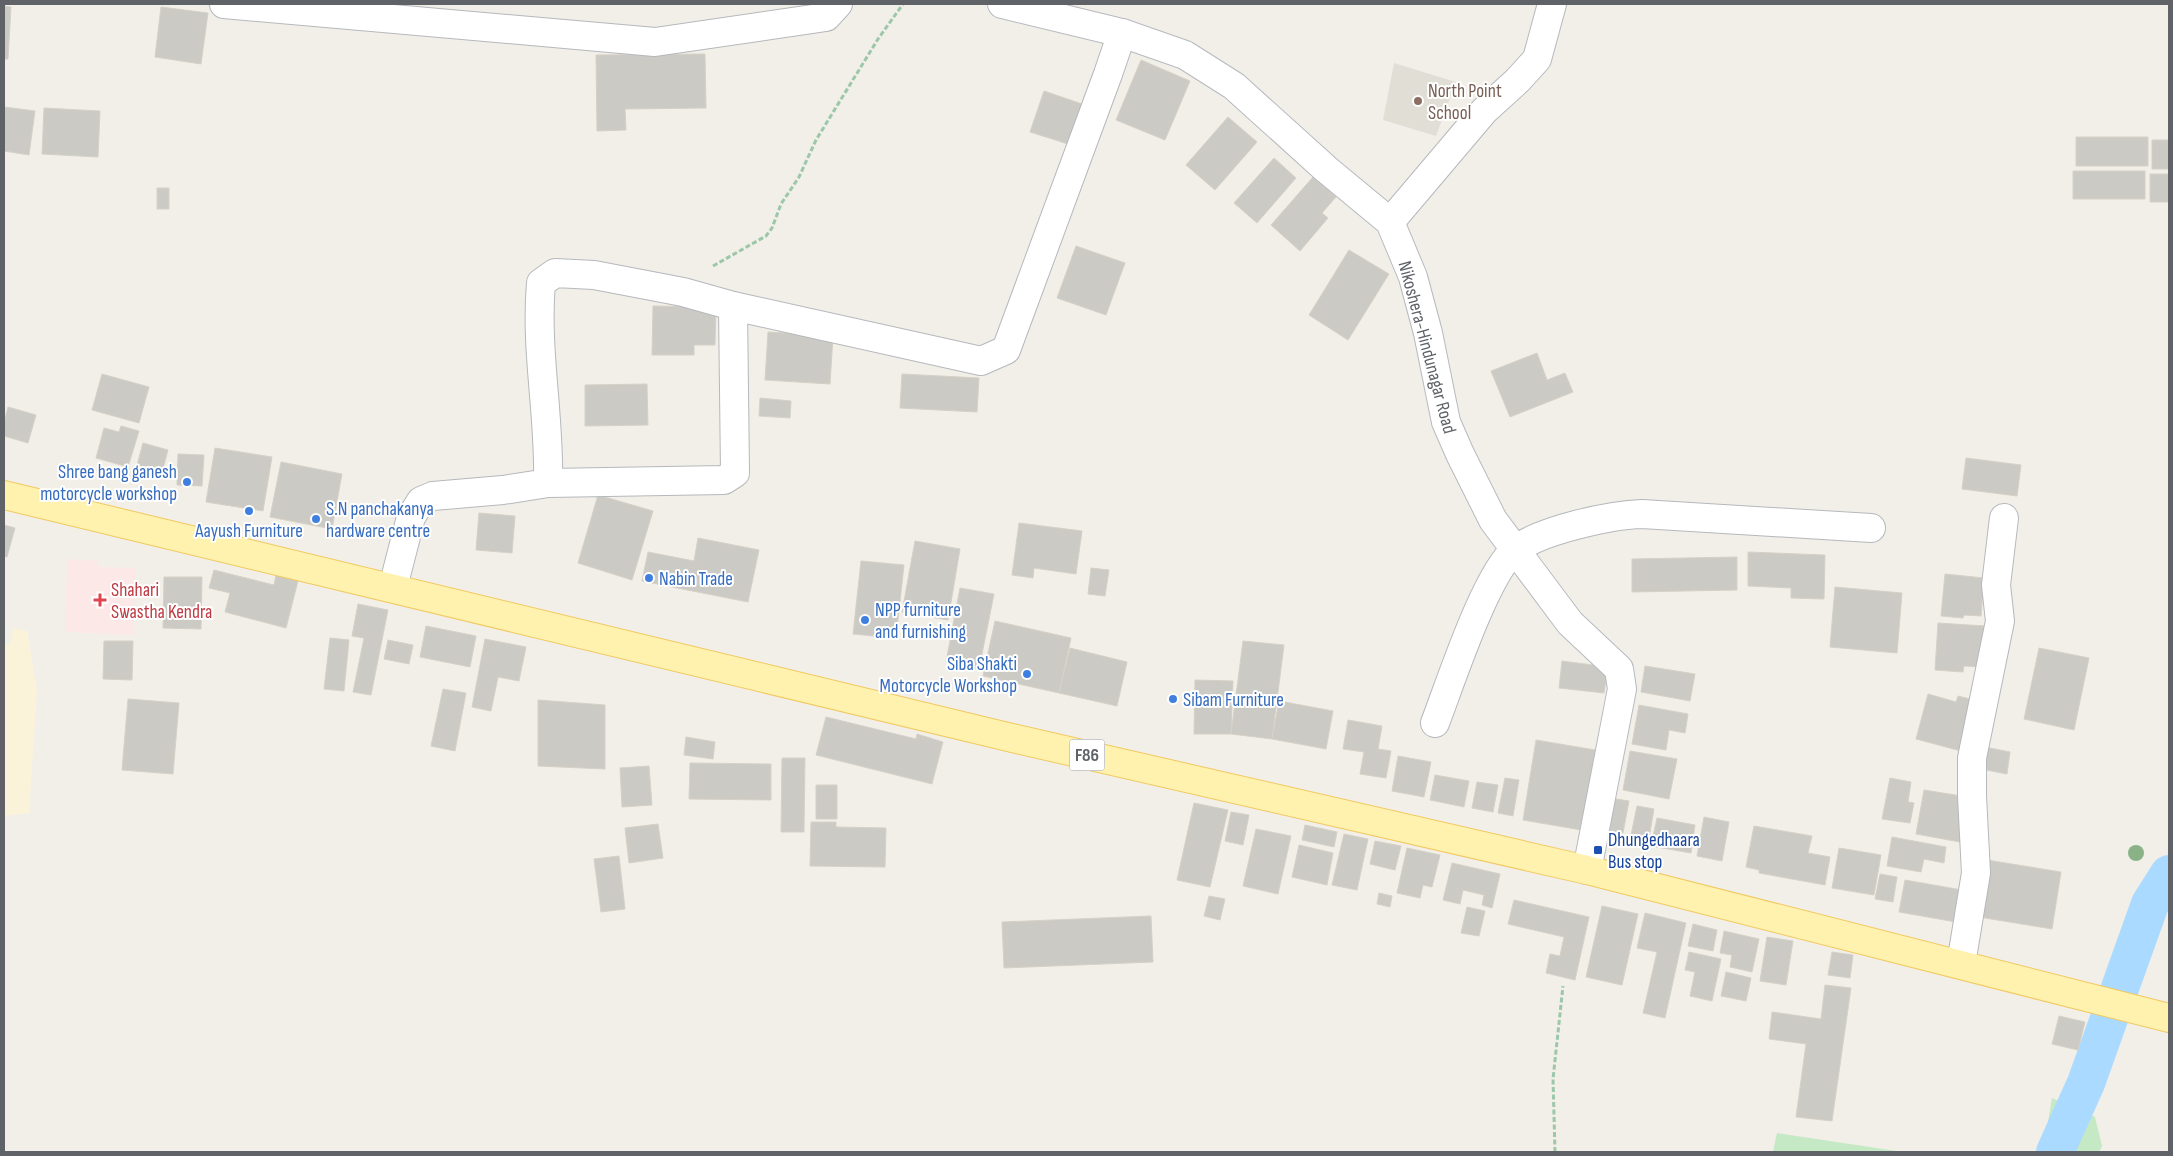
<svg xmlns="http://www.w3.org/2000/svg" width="2173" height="1156" font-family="'Sofia Sans Condensed',sans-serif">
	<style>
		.education { fill: #e1ded6 }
		.medical { fill: #fce8e6 }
		.green { fill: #c5e8c5 }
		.sand { fill: #fbf3d9 }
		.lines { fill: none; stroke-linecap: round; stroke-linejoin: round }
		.canal { stroke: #aadaff; stroke-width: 38 }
		.building { fill: #cccac5; stroke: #d6d1c6 }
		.street-casing { stroke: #b5b8bc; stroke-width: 30 }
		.secondary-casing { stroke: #b6babf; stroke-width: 30 }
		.primary-casing { stroke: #f2c960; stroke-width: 30 }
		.path { stroke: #9cc7a9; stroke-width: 3; stroke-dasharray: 5 2.5; stroke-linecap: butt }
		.street { stroke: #fff; stroke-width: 28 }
		.secondary { stroke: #fff; stroke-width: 28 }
		.primary { stroke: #fff2af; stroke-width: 28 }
		.tree { fill: #89b387 }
		.education-dot { fill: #8d6e63; stroke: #fff; stroke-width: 2 }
		.shop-dot { fill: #3f7fe0; stroke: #fff; stroke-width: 2 }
		.health-dot { fill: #e0444e; stroke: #fff; stroke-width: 2 }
		.transit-dot { fill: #1a4fb4; stroke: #fff; stroke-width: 2 }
		.labels { text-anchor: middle; stroke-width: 4; stroke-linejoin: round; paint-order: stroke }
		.shield { fill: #fff; stroke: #8f9295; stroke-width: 1 }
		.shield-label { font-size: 18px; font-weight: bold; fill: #5f6368 }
		.education-label { font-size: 19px; fill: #785e54; stroke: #fff; text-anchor: start }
		.street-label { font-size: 19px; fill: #5f6368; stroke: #fff }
		.shop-label { font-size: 19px; fill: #366cbe; stroke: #fff; text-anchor: start }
		.health-label { font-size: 19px; fill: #be3a42; stroke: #fff; text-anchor: start }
		.transit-label { font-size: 19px; fill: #164399; stroke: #fff; text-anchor: start }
	</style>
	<rect width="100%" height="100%" fill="#f1efe8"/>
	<path class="education" d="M1394,63L1456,82L1436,136L1383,120Z"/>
	<path class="medical" d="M67,559L98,561L97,567L135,568L133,635L65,632Z"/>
	<path class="green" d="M2052,1098L2095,1117L2102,1146L2099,1152H2043Z
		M1777,1133L1903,1152H1773Z"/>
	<path class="sand" d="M13,628L27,631L37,690L29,813L4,816V643L10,645Z"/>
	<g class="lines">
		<path class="canal" d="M2055,1152L2086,1083L2150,904L2169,874"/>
	</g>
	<path class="building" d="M4,6L11,7L8,59H4Z
		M161,7L208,13L201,64L155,57Z
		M705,54L706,108L625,109L626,130L597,131L596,55Z
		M1141,60L1190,81L1165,140L1116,120Z
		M1044,91L1082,104L1068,144L1030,132Z
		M4,107L35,111L29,155L4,151Z
		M44,108L100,111L98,157L42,154Z
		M1228,117L1257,142L1215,190L1186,165Z
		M2076,137H2148V166H2076Z
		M2152,140H2169V169H2152Z
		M1274,158L1296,178L1257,223L1234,203Z
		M2073,171H2145V199H2073Z
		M2150,174H2169V202H2150Z
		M1313,177L1336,197L1322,213L1328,218L1300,251L1271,225Z
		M157,188H169V209H157Z
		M1076,246L1125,263L1106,315L1057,298Z
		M1349,250L1389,274L1348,340L1309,315Z
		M653,306L716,307L715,345H694V355H652Z
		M768,332L833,336L830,384L765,380Z
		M1537,353L1547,380L1565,373L1573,392L1510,417L1491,371Z
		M102,374L149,387L139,423L92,410Z
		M902,374L979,378L977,412L900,408Z
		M647,384L648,425L585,426V385Z
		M760,398L791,401L790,418L759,416Z
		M8,407L36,415L28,443L4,436V423Z
		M121,426L139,431L128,467L96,458L104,428L119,432Z
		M143,443L168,450L161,476L136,469Z
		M215,448L272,457L263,511L206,502Z
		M178,454L204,455L202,486L177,485Z
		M1966,458L2021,465L2017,496L1962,489Z
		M281,462L342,474L332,529L270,517Z
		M598,495L653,511L632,580L578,563Z
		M479,513L515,516L512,553L476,550Z
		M1019,523L1082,531L1076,574L1034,568L1033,578L1012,575Z
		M4,525L15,528L7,557L4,556Z
		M698,538L759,550L748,602L642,581L648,552L694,561Z
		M915,541L960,549L948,620L902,612Z
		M1748,552L1825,555L1824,599L1791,598V588L1748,586Z
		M1737,557V590L1632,592V559Z
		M861,561L904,565L896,638L853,634Z
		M1091,568L1109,570L1105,596L1088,594Z
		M214,570L274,585L277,571L299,577L286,628L225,612L230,593L209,588Z
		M1945,574L1984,578L1981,616L1964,615L1963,618L1941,616Z
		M164,577H202L201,629L163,628Z
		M1835,587L1902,593L1897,653L1830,647Z
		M960,588L994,594L979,669L946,662Z
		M358,604L388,610L371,695L353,692L364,638L352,636Z
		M995,621L1071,638L1059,693L983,676Z
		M1938,623L1985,626L1982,667L1964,666L1963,672L1935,670Z
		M426,626L476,636L470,667L420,657Z
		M330,638L349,640L344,691L324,689Z
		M485,639L526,647L519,681L498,677L491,711L472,707Z
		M388,640L413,645L409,664L384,659Z
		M104,641H133L132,680L103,679Z
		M1243,641L1284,645L1272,739L1231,734Z
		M1070,648L1127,662L1117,706L1059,693Z
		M2039,648L2089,658L2074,730L2024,719Z
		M1562,661L1608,667L1604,693L1559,688Z
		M1645,666L1695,674L1690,701L1641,692Z
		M1195,680L1233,681L1231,734H1194Z
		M443,689L466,693L455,751L431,746Z
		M1928,694L1956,702L1958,696L1974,700L1961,751L1916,739Z
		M128,699L179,703L173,774L122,770Z
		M538,700L605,705V769L538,766Z
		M1279,701L1333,711L1326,749L1272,739Z
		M1639,705L1688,714L1685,733L1669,730L1666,750L1632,744Z
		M826,717L916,739L917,734L943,742L932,784L816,755Z
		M1348,720L1382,726L1378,749L1391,751L1386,778L1360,774L1364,752L1343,749Z
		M686,737L715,742L713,759L684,755Z
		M1536,740L1601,751L1587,831L1523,820Z
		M1985,747L2010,752L2007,774L1981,769Z
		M1630,751L1677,759L1669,799L1623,790Z
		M1398,756L1431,762L1424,797L1392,791Z
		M782,758H805L804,832H781Z
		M690,763L771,764V800L689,799Z
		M649,766L652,805L622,807L620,768Z
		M1435,775L1469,781L1464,807L1430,800Z
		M1505,778L1519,780L1513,816L1498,813Z
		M1890,778L1911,782L1908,802L1914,803L1910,823L1882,819Z
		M1477,782L1498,785L1493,812L1472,808Z
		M816,785H837V819H816Z
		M1924,790L1968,797L1960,842L1916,834Z
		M1610,798L1629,801L1623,833L1604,829Z
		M1194,803L1228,810L1210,887L1177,880Z
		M1637,806L1654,809L1648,844L1630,840Z
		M1231,812L1249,815L1243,845L1225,841Z
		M1704,817L1729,822L1722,861L1697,856Z
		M1657,818L1695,825L1691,853L1651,846Z
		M811,822H836V827L886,828L885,867L810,866Z
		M658,824L663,858L629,863L625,828Z
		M1305,825L1337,832L1334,847L1302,840Z
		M1754,826L1812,836L1808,853L1830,857L1825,885L1759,873V870L1746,867Z
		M1256,829L1291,836L1278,894L1243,886Z
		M1344,834L1368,839L1357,890L1332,885Z
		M1892,837L1946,847L1944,863L1924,859L1921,872L1887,866Z
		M1375,841L1401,846L1395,870L1370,864Z
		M1299,845L1333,853L1327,885L1292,877Z
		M1407,848L1440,855L1432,887L1423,885L1420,898L1397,893Z
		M1839,848L1881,855L1874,895L1832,888Z
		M619,856L625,909L601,912L594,859Z
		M1987,860L2061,872L2052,929L1979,917Z
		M1452,863L1500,874L1492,908L1482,905L1484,895L1463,890L1460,904L1443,900Z
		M1880,874L1897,877L1893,902L1875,899Z
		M1905,880L1962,890L1956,922L1899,912Z
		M1379,893L1392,896L1390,907L1377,904Z
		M1209,896L1225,899L1220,920L1204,916Z
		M1514,900L1589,917L1575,980L1546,973L1550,954L1560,956L1564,937L1508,924Z
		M1602,906L1638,914L1622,985L1586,977Z
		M1467,907L1485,911L1479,936L1461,933Z
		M1645,913L1686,923L1665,1018L1643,1013L1657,952L1637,948Z
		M1151,916L1153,962L1004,968L1002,922Z
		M1693,924L1717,930L1713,951L1688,946Z
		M1724,931L1759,939L1752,972L1730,967L1732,955L1720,953Z
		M1767,937L1793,941L1786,985L1760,981Z
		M1689,952L1721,959L1712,1001L1690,996L1695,972L1685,970Z
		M1832,952L1853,955L1850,978L1828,975Z
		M1726,972L1751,978L1746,1001L1721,996Z
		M1825,985L1851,988L1832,1121L1796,1117L1806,1044L1769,1039L1772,1012L1821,1019Z
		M2059,1016L2085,1022L2078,1050L2052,1044Z"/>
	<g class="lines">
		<g class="street-casing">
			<path id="street" d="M224,4L655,42L826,17L838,4
				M1390,222L1484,111L1518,80L1537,59L1552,4
				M548,483L724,480L735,473L733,306
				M393,587L411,517L421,501L433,496L503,490L548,483C550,416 535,350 541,283L555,273L594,275L683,292L733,306L981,361L1006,350L1108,74L1122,33
				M1435,723C1450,684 1486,573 1515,550C1541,530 1610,515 1642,514L1871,528
				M1961,964L1976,873L1972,796V758L2000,621L1996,585L2004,518"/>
		</g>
		<g class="secondary-casing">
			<path id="secondary" d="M1002,4L1122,33L1185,55L1234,86L1326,169L1390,222L1413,277L1428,333L1446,422L1460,454L1493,520L1570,623L1619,669L1622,689L1587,870"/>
		</g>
		<g class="primary-casing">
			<path id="primary" d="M4,495L1008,737L1587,870L2169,1018"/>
		</g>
		<path class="path" d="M713,266L766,236L772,228L781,204L799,177L816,140L878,39L903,4
			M1555,1152L1553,1079L1563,986"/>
		<use href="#street" class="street"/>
		<use href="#secondary" class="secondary"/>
		<use href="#primary" class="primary"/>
	</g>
	<circle class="tree" cx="2136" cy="853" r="8"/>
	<circle class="education-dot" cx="1418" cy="101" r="5"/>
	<g class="shop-dot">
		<circle cx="187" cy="482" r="5"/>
		<circle cx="249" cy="511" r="5"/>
		<circle cx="316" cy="519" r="5"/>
		<circle cx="649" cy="578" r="5"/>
		<circle cx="865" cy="620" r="5"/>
		<circle cx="1027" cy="674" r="5"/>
		<circle cx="1173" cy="699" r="5"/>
	</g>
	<path class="health-dot" d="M97.5 592.5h5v5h5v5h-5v5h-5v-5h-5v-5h5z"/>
	<rect class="transit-dot" x="1593" y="845" width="10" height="10" rx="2.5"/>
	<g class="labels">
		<rect class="shield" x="1069.5" y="739.5" width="35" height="31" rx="4"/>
		<g class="shield-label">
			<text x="1087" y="761">F86</text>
		</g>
		<g class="education-label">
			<text x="1428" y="97">North Point<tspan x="1428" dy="22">School</tspan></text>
		</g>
		<g class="street-label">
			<text transform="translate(1428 347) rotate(75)" y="7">Nikoshera-Hindunagar Road</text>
		</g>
		<g class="shop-label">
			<text x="177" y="478" text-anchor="end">Shree bang ganesh<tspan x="177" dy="22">motorcycle workshop</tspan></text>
			<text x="326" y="515">S.N panchakanya<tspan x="326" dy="22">hardware centre</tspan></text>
			<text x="249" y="537" text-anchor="middle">Aayush Furniture</text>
			<text x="659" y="585">Nabin Trade</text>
			<text x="875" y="616">NPP furniture<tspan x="875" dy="22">and furnishing</tspan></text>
			<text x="1017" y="670" text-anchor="end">Siba Shakti<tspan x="1017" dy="22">Motorcycle Workshop</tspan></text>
			<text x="1183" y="706">Sibam Furniture</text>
		</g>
		<g class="health-label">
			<text x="111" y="596">Shahari<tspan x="111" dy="22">Swastha Kendra</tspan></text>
		</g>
		<g class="transit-label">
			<text x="1608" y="846">Dhungedhaara<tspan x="1608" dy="22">Bus stop</tspan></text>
		</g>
	</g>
	<rect width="2173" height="1156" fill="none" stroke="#5f6368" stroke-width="10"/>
</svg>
